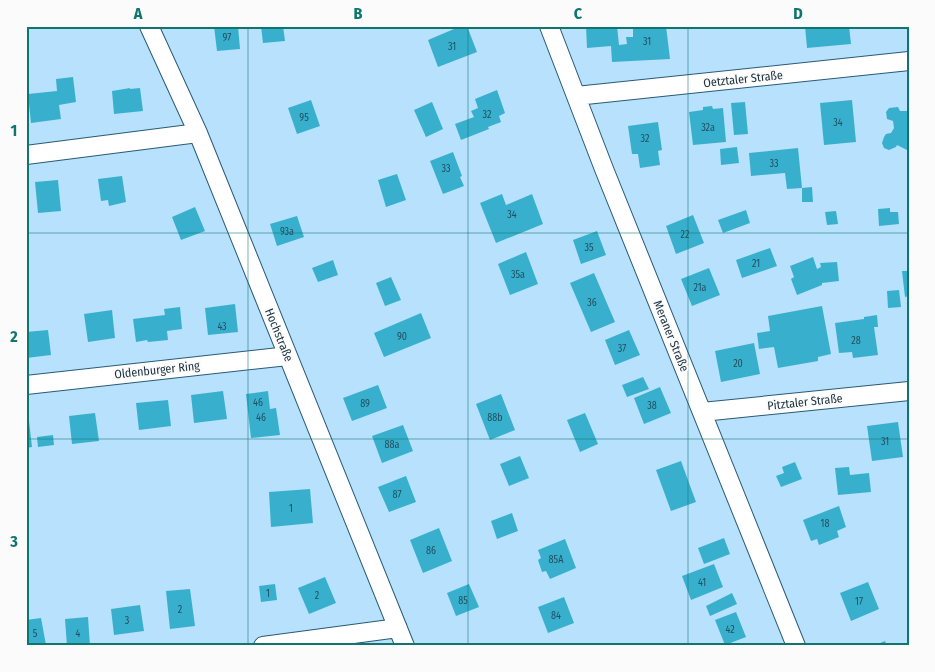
<svg xmlns="http://www.w3.org/2000/svg" width="935" height="672" font-family="'Fira Sans Condensed',sans-serif">
	<style>
		.building { fill: #38b0cd }
		.lines { fill: none; stroke-linecap: round; stroke-linejoin: round }
		.minor-casing { stroke: #285a78; stroke-width: 20 }
		.minor { stroke: #fff; stroke-width: 18 }
		.grid { fill: none; stroke: #0f766e; stroke-width: 1; stroke-opacity: 0.55 }
		.labels { text-anchor: middle; stroke-width: 4; stroke-linejoin: round; paint-order: stroke }
		.number-label { font-size: 10px; fill: #225062 }
		.street-label { font-size: 12px; fill: #1b303e; stroke: #fbfbfb }
		.neatline { fill: none; stroke: #0f766e; stroke-width: 2 }
		.grid-label { font-size: 16px; text-anchor: middle; font-weight: bold; fill: #0f766e }
	</style>
	<rect width="100%" height="100%" fill="#b7e1fd"/>
	<path class="building" d="M214,26H238L240,49L217,51Z
		M261,26H283L285,41L263,43Z
		M461,26H467L477,52L438,67L428,40Z
		M586,26H617L619,45L627,44L626,37H633V26H666L670,59L612,62L611,46L587,48Z
		M805,26H849L851,44L807,48Z
		M73,77L76,102L59,105L61,119L31,123L28,94L57,91L56,79Z
		M130,88V89L140,88L143,111L114,114L112,91Z
		M497,90L505,113L499,116L501,122L488,127L489,129L461,140L455,124L474,117L471,111L478,108L475,99Z
		M311,100L320,126L297,134L288,108Z
		M852,100L856,142L824,145L820,103Z
		M432,102L443,129L426,137L414,110Z
		M745,102L748,134L734,135L731,103Z
		M712,106L713,109L723,108L726,142L693,145L689,112L703,110V107Z
		M898,107L900,111H907L909,120V151L897,145L896,147L889,150L884,148L882,143L884,137L886,134L891,133L894,128L893,121L887,119L886,112L889,108Z
		M658,122L662,150L658,151L660,165L640,168L638,154H632L628,126Z
		M737,147L739,163L721,165L720,149Z
		M798,148L802,188L787,189L785,173L751,176L749,153Z
		M453,152L462,176L460,177L464,186L443,194L430,161Z
		M397,174L406,200L386,207L378,180Z
		M122,176L126,202L109,206L108,200L101,201L98,179Z
		M58,180L61,211L38,213L35,182Z
		M812,187L813,202H802V188Z
		M502,194L506,205L532,194L543,224L496,243L480,203Z
		M195,207L205,231L181,240L172,217Z
		M890,208V212H898L899,224L879,226L878,209Z
		M746,210L750,223L723,233L718,220Z
		M836,211L838,224L827,225L825,212Z
		M693,215L704,243L676,254L666,226Z
		M297,216L304,237L277,246L270,224Z
		M597,231L606,255L581,264L573,240Z
		M770,248L777,266L742,278L736,260Z
		M526,252L538,284L510,295L498,264Z
		M813,257L817,269L821,267L820,263L837,262L839,281L822,283V285L797,295L791,279L794,277L790,266Z
		M333,260L338,275L318,282L312,268Z
		M709,268L720,295L692,306L681,279Z
		M902,271H909V296L905,297Z
		M594,273L615,322L591,332L570,283Z
		M391,277L401,300L385,306L376,283Z
		M899,290L901,307L888,308L887,291Z
		M235,304L238,332L208,335L205,308Z
		M822,306L831,354L818,357V361L778,368L774,347L759,349L757,333L770,331L768,316Z
		M180,307L182,329L167,331L168,340L148,342L147,340L136,342L133,319L165,315L164,309Z
		M112,310L115,338L88,342L84,314Z
		M421,313L431,338L384,357L374,333Z
		M877,315L878,327H874L878,355L853,358L852,352L839,353L835,323L864,319V317Z
		M48,330L51,355L26,358V332Z
		M629,330L640,355L615,365L605,340Z
		M754,343L760,374L721,382L715,351Z
		M643,377L649,389L627,397L622,385Z
		M378,385L387,408L352,421L343,398Z
		M660,387L671,413L644,424L634,398Z
		M223,391L227,419L194,423L191,395Z
		M268,391L270,409L276,408L280,435L251,438L246,394Z
		M501,394L515,430L490,440L476,404Z
		M168,400L171,426L139,430L136,403Z
		M95,413L99,441L72,444L69,416Z
		M585,413L598,444L580,452L567,420Z
		M29,421L32,447L26,448V422Z
		M898,422L903,457L872,461L867,426Z
		M403,425L413,451L382,463L372,436Z
		M53,435L54,445L38,447L37,437Z
		M520,456L529,478L509,486L500,464Z
		M681,461L696,502L671,511L656,470Z
		M795,462L802,479L781,487L776,476L784,473L782,467Z
		M849,467L850,475L869,473L871,492L838,495L835,468Z
		M406,476L416,502L389,512L378,487Z
		M310,489L313,523L271,527L269,492Z
		M839,506L846,527L837,531L839,537L819,545L817,539L811,541L803,520Z
		M512,513L518,531L497,539L491,521Z
		M439,528L452,561L423,573L410,540Z
		M724,538L730,554L704,564L698,548Z
		M565,539L576,568L550,579L546,571L542,572L538,560L541,558L538,550Z
		M714,564L723,587L691,600L682,576Z
		M325,577L336,603L309,614L298,588Z
		M868,582L879,609L851,621L840,593Z
		M275,584L277,600L261,602L259,586Z
		M469,584L479,607L456,616L447,593Z
		M190,589L195,626L170,629L166,591Z
		M732,593L737,604L710,616L706,606Z
		M564,597L574,623L548,633L538,607Z
		M140,605L144,631L114,635L111,609Z
		M736,612L746,637L725,645L715,620Z
		M88,617L90,646H67L65,619Z
		M41,618L46,645L26,646V620Z
		M885,641L887,646H873Z"/>
	<g class="lines">
		<g class="minor-casing">
			<path id="minor" d="M149,26L198,133L405,646
				M549,26L604,169L796,646
				M576,96L909,61
				M26,155L198,133
				M26,385L288,356
				M702,412L909,391
				M263,646L398,628"/>
		</g>
		<use href="#minor" class="minor"/>
	</g>
	<path class="grid" d="M248,26V646M468,26V646M688,26V646M26,233H909M26,439H909"/>
	<g class="labels">
		<g class="number-label">
			<text x="227" y="41">97</text>
			<text x="647" y="45">31</text>
			<text x="452" y="50">31</text>
			<text x="487" y="118">32</text>
			<text x="304" y="121">95</text>
			<text x="838" y="126">34</text>
			<text x="708" y="131">32a</text>
			<text x="645" y="142">32</text>
			<text x="774" y="167">33</text>
			<text x="446" y="172">33</text>
			<text x="512" y="218">34</text>
			<text x="287" y="235">93a</text>
			<text x="685" y="238">22</text>
			<text x="589" y="251">35</text>
			<text x="756" y="267">21</text>
			<text x="518" y="278">35a</text>
			<text x="700" y="291">21a</text>
			<text x="592" y="306">36</text>
			<text x="222" y="330">43</text>
			<text x="402" y="340">90</text>
			<text x="856" y="344">28</text>
			<text x="622" y="352">37</text>
			<text x="738" y="367">20</text>
			<text x="258" y="406">46</text>
			<text x="365" y="407">89</text>
			<text x="652" y="409">38</text>
			<text x="261" y="421">46</text>
			<text x="495" y="421">88b</text>
			<text x="885" y="445">31</text>
			<text x="392" y="448">88a</text>
			<text x="397" y="498">87</text>
			<text x="291" y="512">1</text>
			<text x="825" y="527">18</text>
			<text x="431" y="554">86</text>
			<text x="556" y="563">85A</text>
			<text x="702" y="586">41</text>
			<text x="268" y="597">1</text>
			<text x="317" y="599">2</text>
			<text x="463" y="604">85</text>
			<text x="859" y="605">17</text>
			<text x="180" y="613">2</text>
			<text x="556" y="619">84</text>
			<text x="127" y="624">3</text>
			<text x="730" y="633">42</text>
			<text x="35" y="637">5</text>
			<text x="78" y="637">4</text>
		</g>
		<g class="street-label">
			<text transform="translate(743 79) rotate(-6)" y="4">Oetztaler Straße</text>
			<text transform="translate(279 335) rotate(68)" y="4">Hochstraße</text>
			<text transform="translate(671 336) rotate(68)" y="4">Meraner Straße</text>
			<text transform="translate(157 370) rotate(-6)" y="4">Oldenburger Ring</text>
			<text transform="translate(805 402) rotate(-6)" y="4">Pitztaler Straße</text>
		</g>
	</g>
	<rect width="935" height="672" fill="none" stroke="#fbfbfb" stroke-width="55"/>
	<rect x="28" y="28" width="880" height="616" class="neatline"/>
	<g class="grid-label">
		<text x="138" y="19">A</text>
		<text x="358" y="19">B</text>
		<text x="578" y="19">C</text>
		<text x="798" y="19">D</text>
		<text x="14" y="136">1</text>
		<text x="14" y="342">2</text>
		<text x="14" y="547">3</text>
	</g>
</svg>
